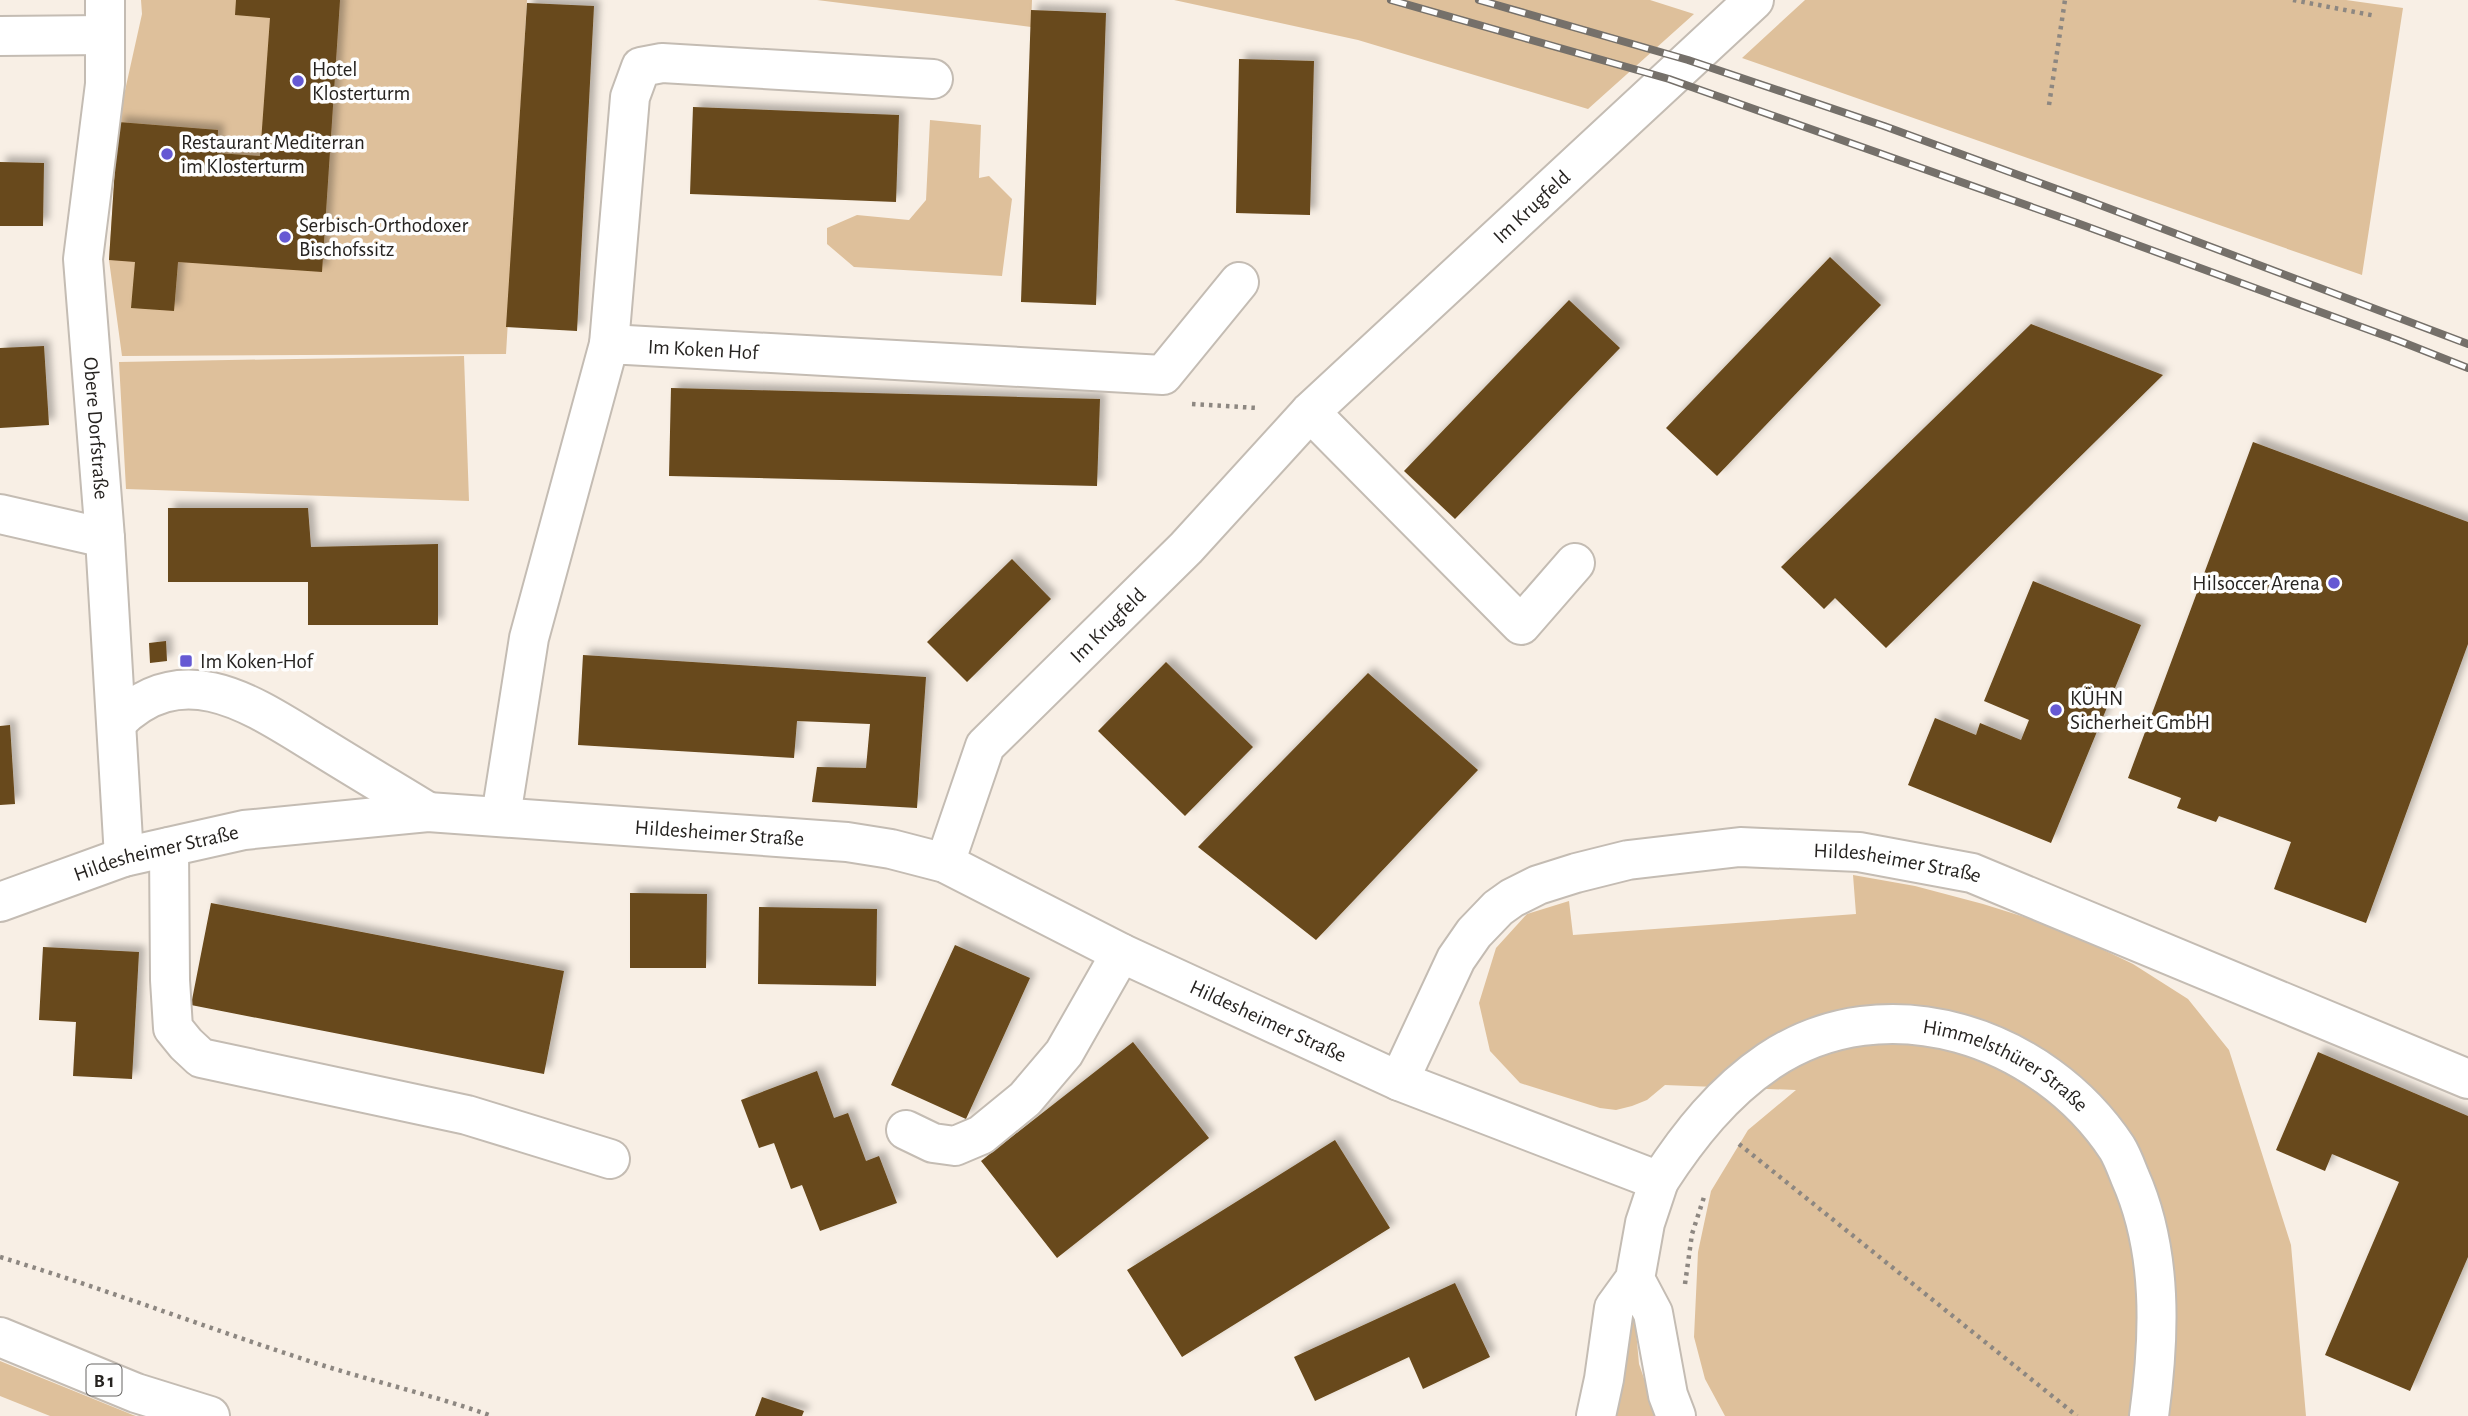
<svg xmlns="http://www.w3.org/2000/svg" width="2468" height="1416" font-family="'Alegreya Sans',sans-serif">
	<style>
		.green { fill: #dec09b }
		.building { fill: #68481a; filter: url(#shadow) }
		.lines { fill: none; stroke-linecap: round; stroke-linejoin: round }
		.minor-casing { stroke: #c4bcb3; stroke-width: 42 }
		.highway-casing { stroke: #c4bcb3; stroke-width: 42 }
		.path { stroke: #8d8781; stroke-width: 4.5; stroke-dasharray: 3.5 5; stroke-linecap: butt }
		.minor { stroke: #fff; stroke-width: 38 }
		.highway { stroke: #fff; stroke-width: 38 }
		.rail-casing { stroke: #75706a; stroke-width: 8 }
		.rail { stroke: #fefefe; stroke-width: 5; stroke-dasharray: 16; stroke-linecap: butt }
		.poi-dot { fill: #6659d3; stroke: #fefefe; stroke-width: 2.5 }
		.labels { text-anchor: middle; stroke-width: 7; stroke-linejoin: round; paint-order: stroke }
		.shield { fill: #fefefe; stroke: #676563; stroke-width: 2 }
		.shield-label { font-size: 19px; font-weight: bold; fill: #262320 }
		.poi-label { font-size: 21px; fill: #262320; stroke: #fefefe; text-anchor: start }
		.street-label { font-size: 21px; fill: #262320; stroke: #fefefe }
	</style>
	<defs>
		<filter id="shadow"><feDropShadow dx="6" dy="-6" stdDeviation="3.5" flood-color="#0004"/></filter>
	</defs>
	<rect width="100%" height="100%" fill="#f8efe5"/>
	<path class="green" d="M141,0H527L506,354L122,356L109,260L118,122L142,14Z
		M817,0H1032L1031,27Z
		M1174,0H1650L1694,14L1588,109L1358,40Z
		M1805,0H2346L2403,8L2362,275L1742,58Z
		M930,120L981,125L979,178L989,176L1012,199L1002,276L854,267L827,244V228L857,215L909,220L926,200Z
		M464,356L469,501L126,489L119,362Z
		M1853,875L1915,886L1983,904L2056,927L2133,964L2188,999L2229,1050L2291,1245L2306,1416H1725L1705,1379L1694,1337L1698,1252L1711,1191L1748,1130L1796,1090L1665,1085L1647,1100L1632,1106L1616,1110L1600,1108L1520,1083L1490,1051L1479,1003L1496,948L1527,914L1569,901L1573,935L1856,914Z
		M1624,1308H1634L1639,1364L1657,1416H1609Z
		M0,1361L133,1415L136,1416H50L0,1396Z"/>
	<path class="building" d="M236,0H340L322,272L178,262L174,311L131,308L135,262L109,260L118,122L218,130L217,153L260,156L270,18L235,15Z
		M527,3L594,6L577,331L506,327Z
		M1031,10L1106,13L1096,305L1021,302Z
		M1239,59L1314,61L1310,215L1236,213Z
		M693,107L899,115L896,202L690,194Z
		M0,162L44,163L43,226H0Z
		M1830,257L1881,305L1717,476L1666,428Z
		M1569,300L1620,348L1455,519L1404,471Z
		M2031,324L2163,375L1886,648L1835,598L1824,609L1781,567Z
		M44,346L49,425L0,428V348Z
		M671,388L1100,399L1097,486L669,476Z
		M2253,442L2468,522V644L2366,923L2274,889L2291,842L2219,816L2216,822L2177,808L2181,798L2128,778Z
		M168,508H308L311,547L438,544V625H308V582H168Z
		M1012,559L1051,599L967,682L927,642Z
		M2033,581L2141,625L2051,843L1908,785L1935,718L1976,735L1980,723L2021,740L2029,720L1984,701Z
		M166,641L167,661L150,663L149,643Z
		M583,655L926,677L917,808L812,802L817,767L866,768L870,724L797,721L794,758L578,745Z
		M1166,662L1253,747L1185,816L1098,731Z
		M1368,673L1478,770L1316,940L1198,847Z
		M10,725L15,804L0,805V726Z
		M630,893L707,894L706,968H630Z
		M211,903L564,971L544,1074L191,1005Z
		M759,907L877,909L876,986L758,984Z
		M955,945L1030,978L966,1119L891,1085Z
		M43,947L139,952L132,1079L73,1076L76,1022L39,1020Z
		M1133,1042L1209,1138L1057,1258L981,1161Z
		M2318,1052L2468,1116V1257L2410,1391L2325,1355L2399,1182L2332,1154L2325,1171L2276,1150Z
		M817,1071L834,1118L848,1113L866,1161L879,1156L897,1203L820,1231L802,1185L791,1189L774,1143L759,1148L741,1100Z
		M1335,1140L1390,1228L1182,1357L1127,1270Z
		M1455,1283L1490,1357L1423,1389L1409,1357L1315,1401L1294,1357Z
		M762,1397L804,1411L802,1416H755Z"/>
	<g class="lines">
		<g class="minor-casing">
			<g id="minor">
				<path id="s1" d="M105,0V84L83,259L105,538L124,857"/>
				<path d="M0,36L105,35"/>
				<path d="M609,344L630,97L641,67L662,63L933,79"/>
				<path d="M1310,412L1521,625L1575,563"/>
				<path d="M0,514L105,538"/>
				<path d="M117,722C184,655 254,706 318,745C355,768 392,790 428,812"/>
				<path id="s2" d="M501,816L529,638L609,344L1163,375L1239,282"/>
				<path d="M169,847L170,980L173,1028L186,1044L201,1058L467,1115L610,1159"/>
				<path id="s3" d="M945,863L985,746L1186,548L1310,412L1754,0"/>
				<path id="s4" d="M0,902L124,857L244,830L428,812L847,842L891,849L945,863L1121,953L1399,1081L1659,1181C1689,1135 1723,1092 1769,1061C1886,983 2043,1036 2117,1148C2122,1156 2126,1167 2130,1177C2163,1251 2160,1336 2149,1416"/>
				<path id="s5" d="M1399,1081L1456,959L1474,933L1498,908L1512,898L1538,885L1576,873L1628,860L1740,847L1859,852L1972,873L2468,1079"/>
				<path d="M906,1130L933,1143L955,1146L981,1135L1025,1099L1064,1053L1121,953"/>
			</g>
		</g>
		<g class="highway-casing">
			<path id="highway" d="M1635,1279L1653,1313L1668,1395L1676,1416
				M0,1337L136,1393L210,1416
				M1596,1416L1604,1379L1614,1308L1635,1279L1645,1223L1659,1181"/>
		</g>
		<path class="path" d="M2293,0L2376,16
			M2049,105L2065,0
			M1192,404L1257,408
			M1739,1144L2077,1416
			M0,1257C102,1288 202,1326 303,1359C366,1380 430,1394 492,1416
			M1685,1284L1692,1234L1705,1194"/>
		<use href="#minor" class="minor"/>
		<use href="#highway" class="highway"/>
		<g class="rail-casing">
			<path id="rail" d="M1391,0L1669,79L2077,223L2397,340L2468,368
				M1479,0L1688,60L1884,126L2084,199L2468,344"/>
		</g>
		<use href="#rail" class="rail"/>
	</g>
	<g class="poi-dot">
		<circle cx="298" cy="81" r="7"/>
		<circle cx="167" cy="154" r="7"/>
		<circle cx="285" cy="237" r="7"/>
		<circle cx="2334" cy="583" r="7"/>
		<rect x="179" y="654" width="14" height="14" rx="3.5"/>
		<circle cx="2056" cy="710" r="7"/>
	</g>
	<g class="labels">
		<rect class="shield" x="86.5" y="1364.5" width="35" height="31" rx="5"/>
		<g class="shield-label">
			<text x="104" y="1387">B 1</text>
		</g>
		<g class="poi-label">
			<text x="312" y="76">Hotel<tspan x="312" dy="24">Klosterturm</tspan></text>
			<text x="181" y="149">Restaurant Mediterran<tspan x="181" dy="24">im Klosterturm</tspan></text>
			<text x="299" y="232">Serbisch-Orthodoxer<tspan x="299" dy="24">Bischofssitz</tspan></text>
			<text x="2320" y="590" text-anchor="end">Hilsoccer Arena</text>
			<text x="200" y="668">Im Koken-Hof</text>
			<text x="2070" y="705">KÜHN<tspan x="2070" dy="24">Sicherheit GmbH</tspan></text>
		</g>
		<g class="street-label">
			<text dy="7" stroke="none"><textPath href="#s3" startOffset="892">Im Krugfeld</textPath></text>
			<text dy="7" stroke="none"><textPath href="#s2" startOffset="579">Im Koken Hof</textPath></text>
			<text dy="7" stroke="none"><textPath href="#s1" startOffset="430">Obere Dorfstraße</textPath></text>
			<text dy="7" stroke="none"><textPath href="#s3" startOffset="296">Im Krugfeld</textPath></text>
			<text dy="7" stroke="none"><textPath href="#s4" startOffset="732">Hildesheimer Straße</textPath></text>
			<text dy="7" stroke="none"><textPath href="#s4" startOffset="164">Hildesheimer Straße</textPath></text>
			<text dy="7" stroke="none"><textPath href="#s5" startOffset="612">Hildesheimer Straße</textPath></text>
			<text dy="7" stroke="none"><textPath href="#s4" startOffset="1320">Hildesheimer Straße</textPath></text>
			<text dy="7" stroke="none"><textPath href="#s4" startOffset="2160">Himmelsthürer Straße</textPath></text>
		</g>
	</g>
</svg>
